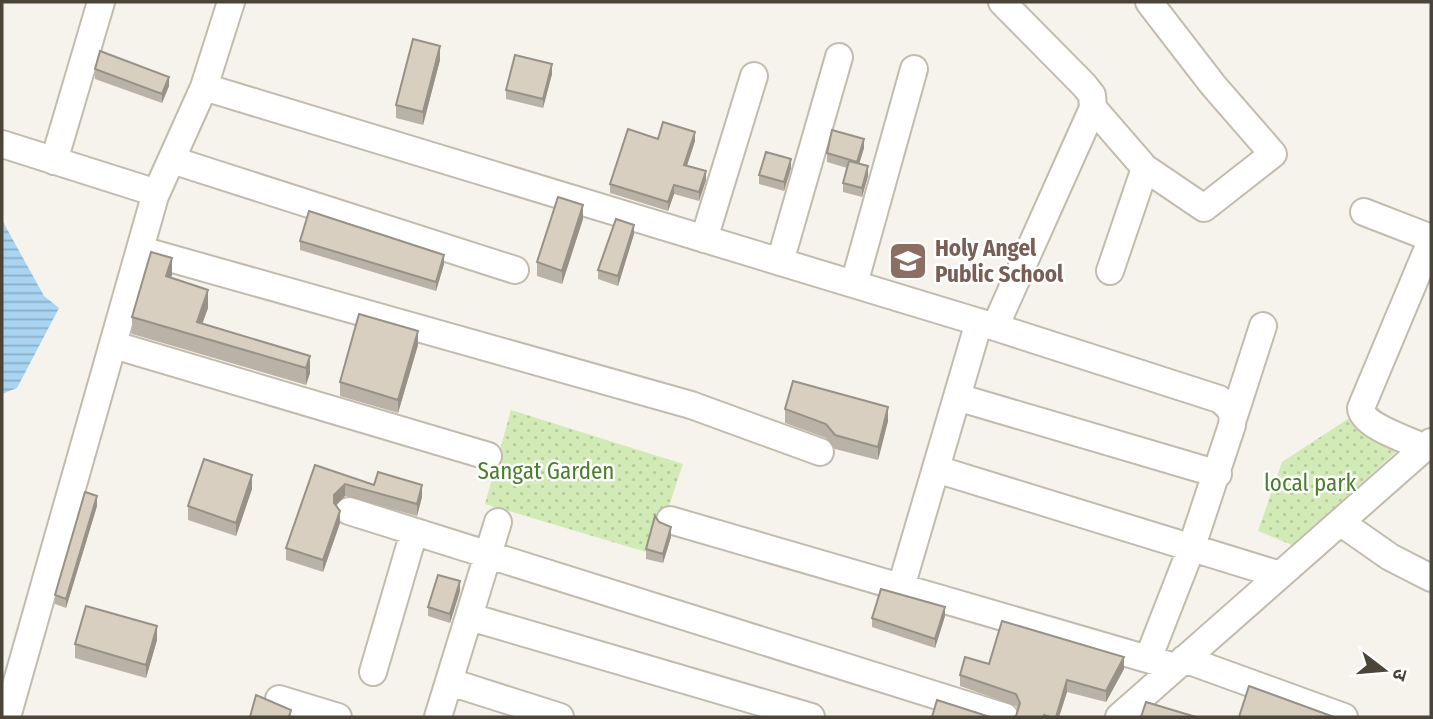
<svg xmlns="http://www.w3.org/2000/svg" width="1433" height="719" font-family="'Fira Sans Condensed','Noto Sans Devanagari',sans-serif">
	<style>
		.grass { fill: url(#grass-dots) }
		.water { fill: url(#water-rules) }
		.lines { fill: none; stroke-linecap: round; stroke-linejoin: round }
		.minor-casing { stroke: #c2bbae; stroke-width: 30 }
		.minor { stroke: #fff; stroke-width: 26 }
		.wall { fill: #bab2a6 }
		.shaded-wall { fill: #979187 }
		.building { fill: #d8cfc1; stroke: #979187; stroke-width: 2 }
		.labels { text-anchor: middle; stroke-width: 5; stroke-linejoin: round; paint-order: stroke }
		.education-label { font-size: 23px; font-weight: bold; fill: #785e54; stroke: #fff; text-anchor: start }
		.park-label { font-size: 23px; fill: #4a7f2a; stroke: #fff }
	</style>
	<defs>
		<pattern id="grass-dots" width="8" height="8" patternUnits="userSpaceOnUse" patternTransform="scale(1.75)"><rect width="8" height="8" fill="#d2eab5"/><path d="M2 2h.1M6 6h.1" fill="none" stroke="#b6ca9c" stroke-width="1.8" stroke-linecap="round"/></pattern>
		<pattern id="water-rules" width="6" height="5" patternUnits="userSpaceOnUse" patternTransform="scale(1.75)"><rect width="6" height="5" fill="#a9d4f2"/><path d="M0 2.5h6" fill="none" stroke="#8caec5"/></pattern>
	</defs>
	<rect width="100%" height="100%" fill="#f6f3ec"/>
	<path class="grass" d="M511,410L683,464L653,554L485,504Z
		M1354,415L1398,450L1292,545L1258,531L1282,462Z"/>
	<path class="water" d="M2,220L44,296L59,308L17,388L2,394Z"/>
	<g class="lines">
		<g class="minor-casing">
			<path id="minor" d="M204,87L995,327L1219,399C1230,407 1234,412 1232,425L1191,549L1148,659
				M1093,108L1145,168L1204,208L1273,154L1213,85L1149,2
				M2,144L144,189L155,196L7,717
				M172,160L515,270
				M54,161L101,2
				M155,196L204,87L231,2
				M1364,212L1431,238
				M704,239L754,76
				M141,250L691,405L820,452
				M780,262L839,57
				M1110,271L1145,168
				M854,284L914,69
				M995,327L1093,108L1092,95L1084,85L1002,2
				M114,345L488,456
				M957,397L1218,474
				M1234,416L1263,326
				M1425,448C1409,440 1362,426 1361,408L1431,241
				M936,469L1280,575
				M349,511L1005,717
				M670,520L1175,667
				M1340,522L1390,557L1431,578
				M901,587L979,322
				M470,617L811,717
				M1184,659L1344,717
				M373,672L414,532
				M450,682L560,717
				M279,699L338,717
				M438,717L498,522
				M1119,717L1431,442"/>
		</g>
		<use href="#minor" class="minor"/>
	</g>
	<path class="wall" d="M440,60L423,125L396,118V105Z
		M95,69L169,86L162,103L95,79Z
		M552,74L543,108L506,99V90Z
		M658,139L695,141L687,166L706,180L699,201L674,194L668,211L610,193V184Z
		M864,148L859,164L868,176L862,197L843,192V183L847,168L827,162V153Z
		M791,168L784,191L759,184V175Z
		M583,219L562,284L537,276V262Z
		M634,234L618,286L598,279V270Z
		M300,241L444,264L436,291L300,250Z
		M172,275L171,278L208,308L202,323L310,356V373L306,385L132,334V317Z
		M418,345L398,413L340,396V382Z
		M785,409L888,421L878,460L835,449L826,438L785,423Z
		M315,465L374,485L422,497L417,516L345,496L336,505L340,523L323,572L286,560V548Z
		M252,489L236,536L188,520V506Z
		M97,506L66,608L55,604V595Z
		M659,522L671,537L663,563L646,559V549Z
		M460,591L450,623L428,616V607Z
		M945,616L935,648L872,627V618Z
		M157,640L146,678L75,658V644Z
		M1124,669L1106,702L1067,692L1059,717H1013L1016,716L1018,710L1016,706L960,686V675Z"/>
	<path class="shaded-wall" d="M440,46V60L423,125V112Z
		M552,64V74L543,108V99Z
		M169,77V86L162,103V94Z
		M695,132V141L684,174V165Z
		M864,139V148L857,171V162Z
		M791,159V168L784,191V182Z
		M868,166V176L862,197V188Z
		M706,171V180L699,201V192Z
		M674,185V194L668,211V202Z
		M583,205V219L562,284V271Z
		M634,225V234L618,286V276Z
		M444,255V264L436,291V282Z
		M172,258V275L166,293V276Z
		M208,290V308L198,336L197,322Z
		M418,331V345L398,413V400Z
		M310,356V373L306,385V368Z
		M888,407V421L878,460V447Z
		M252,475V489L236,536V523Z
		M345,484V496L334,507V495Z
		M422,485V497L417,516V504Z
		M97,496V506L66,608V599Z
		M340,511V523L323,572V560Z
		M671,527V537L663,563V554Z
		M460,581V591L450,623V614Z
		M945,607V616L935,648V639Z
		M157,626V640L146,678V665Z
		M1124,657V669L1106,702V691Z
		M1067,680V692L1059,717H1056Z"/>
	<path class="building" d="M413,39L440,46L423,112L396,105Z
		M100,51L169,77L162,94L95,69Z
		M515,55L552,64L543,99L506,90Z
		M663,122L695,132L684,165L706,171L699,192L674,185L668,202L610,184L628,129L658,139Z
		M832,130L864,139L857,162L827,153Z
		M766,152L791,159L784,182L759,175Z
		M849,161L868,166L862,188L843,183Z
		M558,197L583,205L562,271L537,262Z
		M309,211L444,255L436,282L300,241Z
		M616,219L634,225L618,276L598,270Z
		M151,252L172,258L166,276L208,290L197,322L310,356L306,368L132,317Z
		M359,314L418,331L398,400L340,382Z
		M793,381L888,407L878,447L835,435L826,424L785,409Z
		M204,459L252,475L236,523L188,506Z
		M315,465L374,485L378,472L422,485L417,504L345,484L334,495V503L340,511L323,560L286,548Z
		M85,492L97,496L66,599L55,595Z
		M655,516L659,522L671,527L663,554L646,549Z
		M438,575L460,581L450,614L428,607Z
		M881,589L945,607L935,639L872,618Z
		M86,606L157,626L146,665L75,644Z
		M1002,621L1124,657L1106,691L1067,680L1056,717H1050L1044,715L1043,717H1013L1016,716L1020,703L1016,694L960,675L965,657L989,664Z
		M1249,686L1334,717H1239Z
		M256,695L291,710L289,717H250Z
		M937,700L990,717H932Z
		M1146,702L1196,717H1141Z"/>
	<defs>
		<g id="school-square" transform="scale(2.0125)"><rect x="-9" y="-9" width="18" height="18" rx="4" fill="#8d6e63" stroke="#fff"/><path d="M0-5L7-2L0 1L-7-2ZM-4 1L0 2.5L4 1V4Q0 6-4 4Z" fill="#fff"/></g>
	</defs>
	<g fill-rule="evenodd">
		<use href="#school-square" x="908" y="261"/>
	</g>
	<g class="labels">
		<g class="education-label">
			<text x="935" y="256">Holy Angel<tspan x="935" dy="26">Public School</tspan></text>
		</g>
		<g class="park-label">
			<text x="546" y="479">Sangat Garden</text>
			<text x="1310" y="491">local park</text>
		</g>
	</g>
	<rect width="1433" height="719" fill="none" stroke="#4b4439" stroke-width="7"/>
	<g transform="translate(1384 670) rotate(106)" stroke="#ffffff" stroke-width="5" paint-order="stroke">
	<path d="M0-5L12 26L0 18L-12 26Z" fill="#4b4439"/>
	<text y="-10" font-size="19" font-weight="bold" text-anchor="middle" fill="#4b4439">उ</text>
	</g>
</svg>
